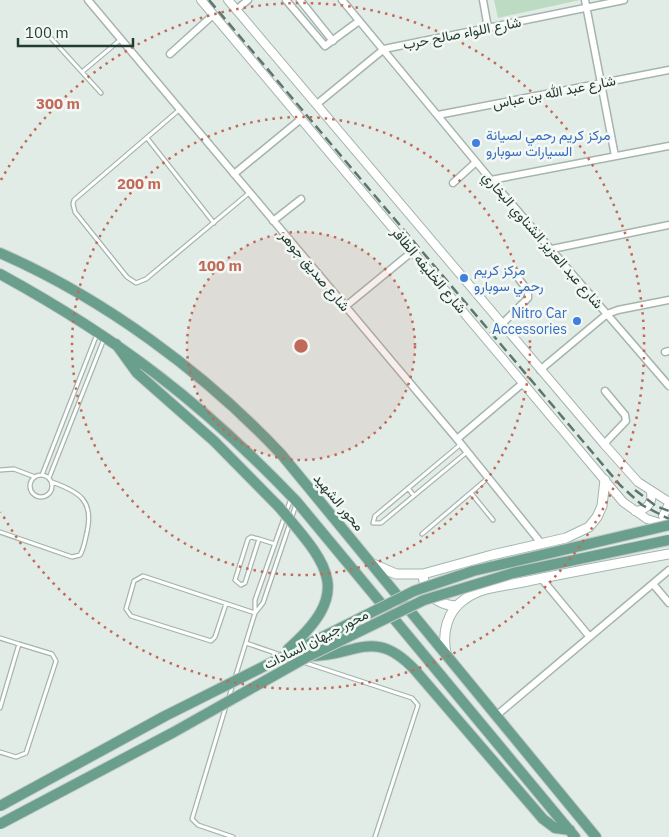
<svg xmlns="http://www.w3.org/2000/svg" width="669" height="837" font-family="'IBM Plex Sans',Vazirmatn,sans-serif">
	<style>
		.green { fill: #bcdbc2 }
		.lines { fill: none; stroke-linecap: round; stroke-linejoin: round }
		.service-casing { stroke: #a5b4ad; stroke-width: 5.5 }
		.minor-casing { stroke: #a5b4ad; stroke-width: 9 }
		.tertiary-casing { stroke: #a5b4ad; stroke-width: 10 }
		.secondary-casing { stroke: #a1b7ad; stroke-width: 11 }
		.primary-casing { stroke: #c1c8c6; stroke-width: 12 }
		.service { stroke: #fff; stroke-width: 3 }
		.minor { stroke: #fff; stroke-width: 6 }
		.tertiary { stroke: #fff; stroke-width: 8 }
		.secondary { stroke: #fff; stroke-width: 9 }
		.primary { stroke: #699f8c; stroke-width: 10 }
		.rail { stroke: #5e776e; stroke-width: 2.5; stroke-dasharray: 10 5; stroke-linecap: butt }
		.primary-bridge-casing { stroke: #c1c8c6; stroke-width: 12; stroke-linecap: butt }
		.primary-bridge { stroke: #699f8c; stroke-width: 10 }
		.ring { fill: none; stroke: #c26a59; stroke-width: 2.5; stroke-dasharray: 2.5 5 }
		.shop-dot { fill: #3f7fe0; stroke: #f3f8f5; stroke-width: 2 }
		.labels { text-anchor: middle; stroke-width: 5; stroke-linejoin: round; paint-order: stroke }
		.street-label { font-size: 14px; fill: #233c33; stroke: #f3f8f5 }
		.shop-label { font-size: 14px; fill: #366cbe; stroke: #f3f8f5; text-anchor: start }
		.centre { fill: #c26a59; stroke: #f3f8f5; stroke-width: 2.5 }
		.ring-label { font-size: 15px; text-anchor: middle; font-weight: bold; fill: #c26a59; stroke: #f3f8f5; stroke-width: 5; stroke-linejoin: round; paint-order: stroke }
	</style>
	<rect width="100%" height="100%" fill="#e2ece7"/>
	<path class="green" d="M494,0H580L498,18Z"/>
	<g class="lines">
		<g class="service-casing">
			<path id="service" d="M50,37L101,93
				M82,72L120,40
				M179,110L74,200L73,204L75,212L127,277L136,283L146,279L249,193
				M147,138L214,223
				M461,444L375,516L373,523H381L467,452
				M0,470L14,469L35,477
				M30 486a11 11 0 1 1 22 0a11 11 0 1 1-22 0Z
				M42,475L97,334
				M49,478L104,339
				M408,488L414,496
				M471,493L493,520
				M286,512L291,499
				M292,517L296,504
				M0,532L72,557L80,555C84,549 85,540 87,532C94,501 80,492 52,482
				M422,534L488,478
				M251,537L259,539L245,583L241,585L235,580L248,539Z
				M259,539L275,544
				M226,604L215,637L211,641L131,616L126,609L134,581L143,576L255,613
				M255,613L263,603L290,523
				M0,638L19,644L0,708
				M246,643L281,655
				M303,662L412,698L418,705L375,837
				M235,678L255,613V600L284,518
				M229,697L233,684
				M226,706L192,819L198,825L233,837
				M0,752L16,757L26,753L56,661L52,654L19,644"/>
		</g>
		<g class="minor-casing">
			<path id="minor" d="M88,0L457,439L541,543
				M286,0L325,46L359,21
				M300,0L333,41
				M342,0L491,180L669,386
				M483,0L488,28
				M585,0L615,156
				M236,10L248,0
				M170,54L213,15
				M317,104L384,49L624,0
				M438,115L669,70
				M234,174L301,119
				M491,180L669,146
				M453,183L476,162
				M273,221L301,199
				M552,249L669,225
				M346,306L413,251
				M502,324L528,298V291L516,275
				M665,352L669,351
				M540,370L607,314L618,310L669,300
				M457,439L523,383
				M604,444L626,421L625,415L605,391
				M541,578L589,636
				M653,584L669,603
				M497,715L669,570"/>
		</g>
		<g class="tertiary-casing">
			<path id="tertiary" d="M201,0L623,502L647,519L666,525
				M228,0L604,444L638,482L669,502
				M635,511C647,510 653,503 651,492
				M668,526L663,516L669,504"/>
		</g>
		<g class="secondary-casing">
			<path id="secondary" d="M373,564L396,574H423L492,555L566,538L589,527L597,517L602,506L605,480
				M423,574C424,593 437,605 456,606
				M446,653C442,632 447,611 465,599C481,587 504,586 523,582C572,572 620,563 669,554"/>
		</g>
		<g class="primary-casing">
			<path id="primary" d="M0,253C103,298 204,372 281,454L596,837
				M0,274C119,339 204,404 297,502L575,837
				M116,344L137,373L214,441L279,507
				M309,656C354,658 373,625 415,670L543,819L555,828L570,830"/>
		</g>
		<use href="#service" class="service"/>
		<use href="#minor" class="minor"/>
		<use href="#tertiary" class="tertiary"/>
		<use href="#secondary" class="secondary"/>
		<use href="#primary" class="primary"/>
		<path class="rail" d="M209,0L620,485L642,505L669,519
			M635,490L656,506L669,511"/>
		<g class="primary-bridge-casing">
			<path id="primary-bridge" d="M279,507C328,565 355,591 287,650
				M0,806L165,716L414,591L473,571L669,525
				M0,824L174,732L309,656L424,600L513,573L669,540"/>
		</g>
		<use href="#primary-bridge" class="primary-bridge"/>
	</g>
	<circle cx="301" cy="346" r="114" fill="#c26a59" fill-opacity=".12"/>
	<g class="ring">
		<circle cx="301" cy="346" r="114"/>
		<circle cx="301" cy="346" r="229"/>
		<path d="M1 180A343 343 0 1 1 1 512"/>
	</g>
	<g class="shop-dot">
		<circle cx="476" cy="143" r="5"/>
		<circle cx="464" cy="278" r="5"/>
		<circle cx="577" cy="321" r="5"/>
	</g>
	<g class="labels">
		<g class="street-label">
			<text transform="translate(462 33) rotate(-11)" y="5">شارع اللواء صالح حرب</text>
			<text transform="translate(554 92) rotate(-11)" y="5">شارع عبد الله بن عباس</text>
			<text transform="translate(543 240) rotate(49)" y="5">شارع عبد العزيز الشناوي البخاري</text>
			<text transform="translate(429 270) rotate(50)" y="5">شارع الخليفه الظافر</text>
			<text transform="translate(315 271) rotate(50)" y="5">شارع صديق جوهر</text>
			<text transform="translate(339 502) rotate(50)" y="5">محور الشهيد</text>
			<text transform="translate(316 639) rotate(-27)" y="5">محور جيهان السادات</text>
		</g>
		<g class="shop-label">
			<text x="486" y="140">مركز كريم رحمي لصيانة<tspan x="486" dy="16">السيارات سوبارو</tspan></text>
			<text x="474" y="275">مركز كريم<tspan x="474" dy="16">رحمي سوبارو</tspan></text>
			<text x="567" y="318" text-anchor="end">Nitro Car<tspan x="567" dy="16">Accessories</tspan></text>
		</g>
	</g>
	<circle cx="301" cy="346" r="8" class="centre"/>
	<g class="ring-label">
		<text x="58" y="109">300 m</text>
		<text x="139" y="189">200 m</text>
		<text x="220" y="271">100 m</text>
	</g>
	<path d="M18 38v8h115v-8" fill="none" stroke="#233c33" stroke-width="2.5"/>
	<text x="25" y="38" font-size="15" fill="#233c33" stroke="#f3f8f5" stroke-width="4" paint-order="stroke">100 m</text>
</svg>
